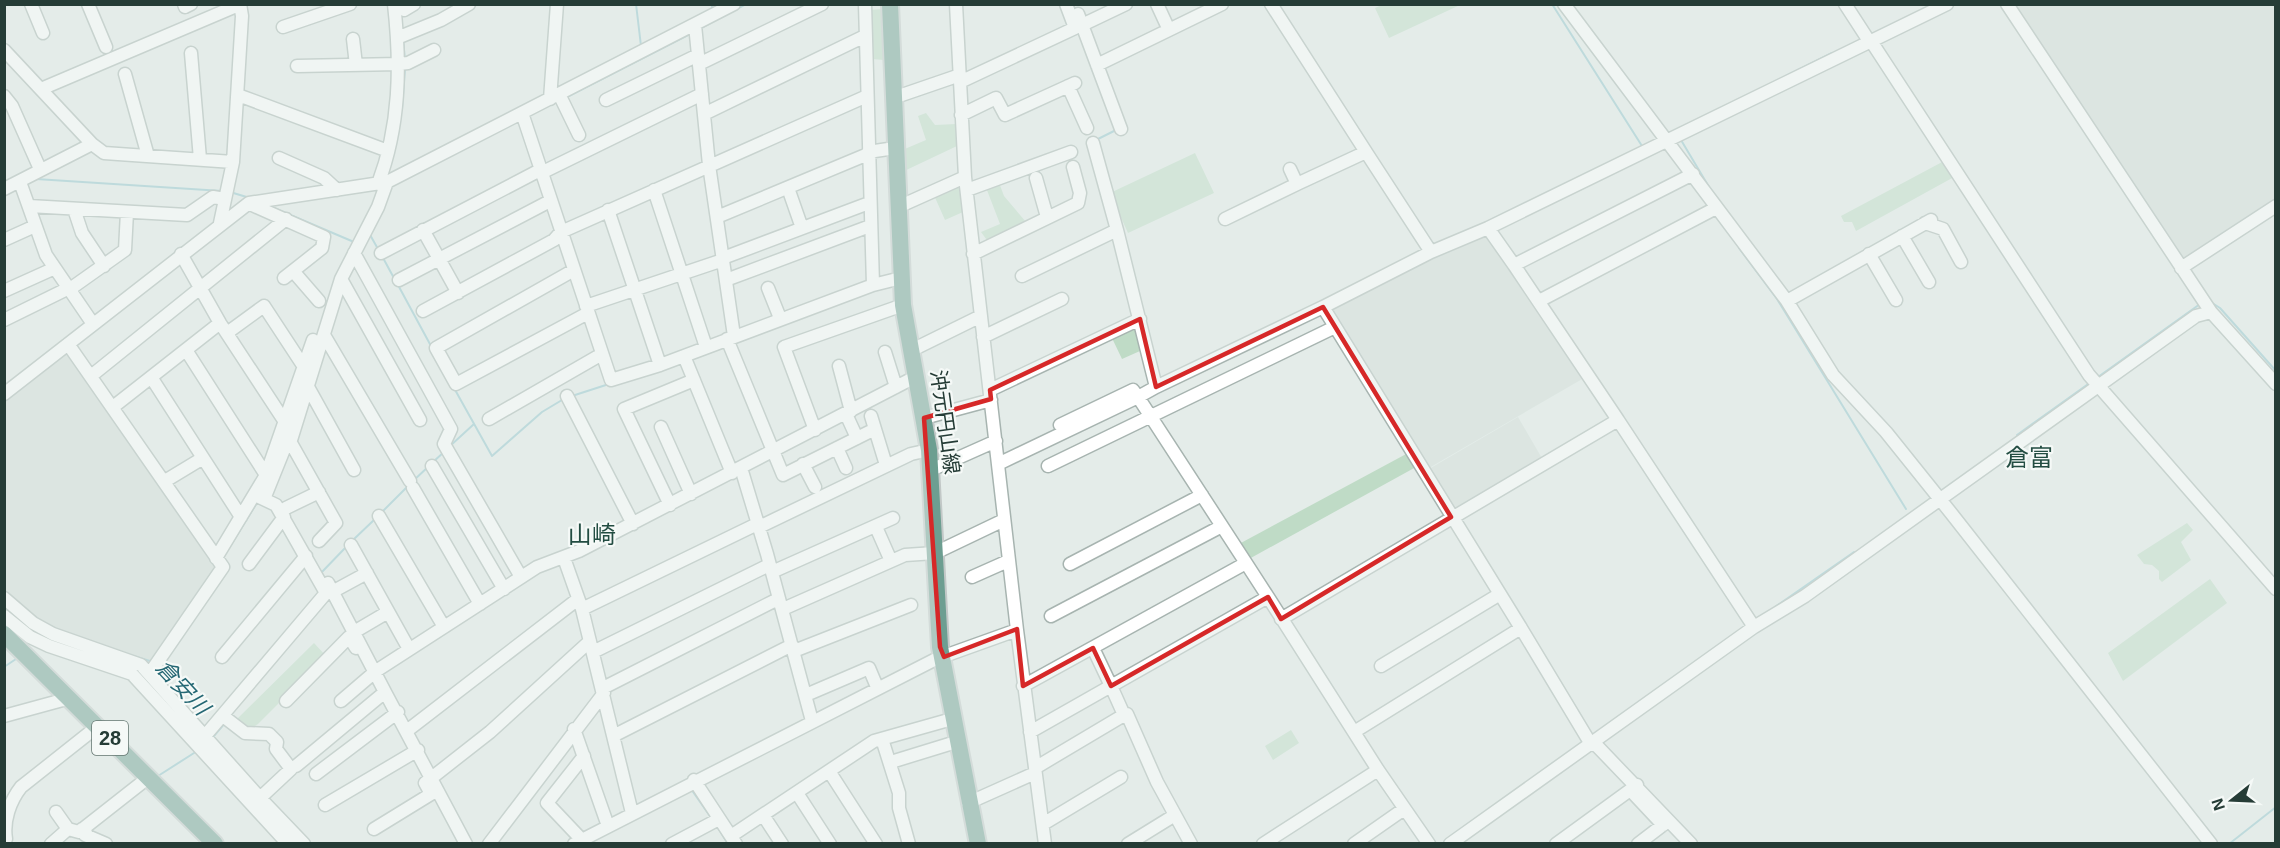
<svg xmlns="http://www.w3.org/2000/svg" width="2280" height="848" font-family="Helvetica,'Noto Sans JP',sans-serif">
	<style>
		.built { fill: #d2dcd8 }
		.green { fill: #bfdbc6 }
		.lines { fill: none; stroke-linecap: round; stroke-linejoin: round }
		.stream { stroke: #91c4cc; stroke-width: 2 }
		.river { stroke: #91c4cc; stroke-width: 15 }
		.minor-casing { stroke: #a7b4b0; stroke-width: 15 }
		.major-casing { stroke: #c2c8c7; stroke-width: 20 }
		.minor { stroke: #fff; stroke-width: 12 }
		.major { stroke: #6d9e91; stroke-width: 16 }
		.marked { fill: none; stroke: #d62828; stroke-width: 4.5; stroke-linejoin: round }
		.labels { text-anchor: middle; stroke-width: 4.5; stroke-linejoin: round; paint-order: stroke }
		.shield { fill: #f5f9f7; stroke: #637570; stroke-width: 1.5 }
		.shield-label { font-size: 20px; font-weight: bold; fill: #253c36 }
		.street-label { font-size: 21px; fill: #253c36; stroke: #f5f9f7 }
		.water-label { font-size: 22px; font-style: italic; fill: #246773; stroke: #f5f9f7 }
		.quarter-label { font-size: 24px; fill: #234d42; stroke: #f5f9f7 }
	</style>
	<rect width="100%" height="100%" fill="#e4ece9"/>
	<path class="built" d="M2010,5H2275V203L2183,266Z
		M1484,233H1488L1584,378L1429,468L1332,309Z
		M66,352L216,567L152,661L45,625L5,593V401Z
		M1518,417L1543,460L1454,510L1429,469Z"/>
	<path class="green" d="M1384,4H1460V5L1389,38L1375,8Z
		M883,9L884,60L872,59L870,10Z
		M926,113L935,125L956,124L957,146L900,173V151L926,140L918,116Z
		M1195,153L1214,193L1128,233L1110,193Z
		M1944,161L1954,177L1856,231L1852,222H1844L1841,216Z
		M998,180L1004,196L1026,222L989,243L981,232L1000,224L985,185Z
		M960,181L963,212L945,220L933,193Z
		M1134,326L1140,351L1122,359L1111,336Z
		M1408,453L1416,467L1249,559L1239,544Z
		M2187,523L2193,530L2181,542L2191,560L2162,582L2159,579V571L2152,565L2144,564L2137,555Z
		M2210,579L2227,603L2123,681L2108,653Z
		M314,643L326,656L258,724L248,730L237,719Z
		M1291,730L1299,743L1273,760L1265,746Z"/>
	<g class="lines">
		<path class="stream" d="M636,4L641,46
			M1552,4L1642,146
			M712,11V4
			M701,28L746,4
			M403,39L405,60
			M1786,76L1832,53
			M565,98L690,34
			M402,108L405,69
			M1096,140L1118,129
			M1681,140L1712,192
			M36,179L222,191
			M230,192L250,198
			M267,205L354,242
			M1739,227L1744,237
			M369,233L378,249
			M1739,248L1777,299L1906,509
			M382,256L395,280
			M398,285L431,346
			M2209,301L2220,308L2276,371
			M2098,377L2200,304
			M454,388L492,456L542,412L562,400
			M575,395L609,384
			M2017,435L2091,382
			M450,446L474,424
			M433,462L444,452
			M413,481L429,466
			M381,513L409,485
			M353,540L375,519
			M229,548L258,501
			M320,574L347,546
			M1775,607L1854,552
			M124,653L153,662
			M4,667L19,657
			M213,737L225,723
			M158,776L194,753
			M691,789L712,819
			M717,826L728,844
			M2229,844L2276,807"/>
		<path class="river" d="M4,608L47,639L131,667L168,705"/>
		<g class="minor-casing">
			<path id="minor" d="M31,4L43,33
				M88,4L106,47
				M184,4L185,7L191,4
				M865,4L873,285L901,278
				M1157,4L1169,30
				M1271,4L1366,152L1297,184
				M1564,4L1787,301L1833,375L1886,432L1951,513L2211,844
				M1845,4L1869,41
				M2007,4L2211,312L2276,384
				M404,10L414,4
				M1078,14L1121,129
				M695,25L709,165L734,336
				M1082,25L1126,4
				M283,27L350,4
				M397,38L441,20L469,4
				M353,39L356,65
				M1871,41L2089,375L2276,589
				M4,50L92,144L104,153L233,162
				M191,53L200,159
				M699,64L822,4
				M1097,65L1222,4
				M297,66L399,64L408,63L434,50
				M125,74L148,156
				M960,82L1075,28L1066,4
				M1068,86L1087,128
				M41,89L241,4
				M559,94L579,135
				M238,95L388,151
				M4,96L12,106L40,169
				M893,98L960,75
				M550,99L557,4
				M606,100L698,55
				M522,113L611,380L660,365L873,285
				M704,114L865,36
				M961,115L996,98L1005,115L1075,83
				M868,152L895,148
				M1366,152L1431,252L1488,228L1947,4
				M279,158L324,178L337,190
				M541,173L702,94
				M1036,178L1047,217
				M20,182L46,255L93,324
				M378,184C400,126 401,66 394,4
				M788,188L802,228
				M4,189L92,144
				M654,190L706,347
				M967,190L1071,152
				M250,204L324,237L322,248L284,278
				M29,206L187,215L213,197L225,199
				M898,207L965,177L956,4
				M74,209L82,233L104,266
				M608,210L660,365
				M717,217L868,154
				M1225,219L1297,184L1290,169
				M220,223L233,162L242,16L240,4
				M1925,223L1943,229L1961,262
				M1488,228L1514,265L1693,174
				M423,230L458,293
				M1117,230L1156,387L1323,307L1521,628
				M1902,236L1929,282
				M4,240L35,226
				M354,253L451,429L444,444L521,577
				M381,253L540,170
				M181,254L220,323L285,422
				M973,254L1078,203L1080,193L1073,167
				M1869,254L1896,300
				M723,258L869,203
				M2181,268L2276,206
				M574,270L436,348L456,384L588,313
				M293,271L319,301
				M1022,276L1117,230L1093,143
				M341,279L420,420
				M399,280L550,201
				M726,280L870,226
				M768,288L780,318
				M70,289L125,250L127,212
				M4,291L55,268
				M1539,301L1716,208
				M1787,301L1931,220
				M586,306L723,260
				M1323,307L1431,252
				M423,311L554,240L561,232L867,96
				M4,320L69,288
				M227,333L264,306L304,367
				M324,335L410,481
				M983,337L1062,299
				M727,339L783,475L875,429
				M68,344L223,567L150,673
				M186,350L266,475
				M912,350L981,316
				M885,352L896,387
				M684,356L732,473
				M839,366L851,411
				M91,376L286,219
				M151,377L241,517
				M304,386L308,387L354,470
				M990,390L1140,319
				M4,394L249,203L387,182L734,4
				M567,396L633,524
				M113,407L220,323
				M846,414L857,438
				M871,416L886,465
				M924,418L991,400
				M489,419L602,354
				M1618,420L1754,627L1805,596L2196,316L2211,312
				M1060,425L1133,390L1138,397L1156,387
				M661,427L691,494
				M815,430L784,347L903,305
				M287,436L336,523L319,541
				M291,440L341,279L378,207L387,182
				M837,448L846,468
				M803,464L815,487
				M998,464L1138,397L1246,563L1023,686
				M432,466L504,589
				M1048,466L1335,327
				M741,468L767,554L812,721
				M931,470L996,441
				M165,481L203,458
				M413,488L480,604
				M264,499L289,437
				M670,505L624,409L694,380
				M286,508L319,492
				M379,516L444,627
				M876,527L891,561
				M351,545L409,649
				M216,558L266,475L313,340
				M564,558L582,609L632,813
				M249,564L284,517
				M1070,564L1202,495
				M772,572L893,518
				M972,577L1008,561
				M328,583L385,692
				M332,592L367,573
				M1268,597L1378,770L1429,844
				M4,598L33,623L53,634L141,665L260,798L304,844
				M582,609L753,526L759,527L911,454L929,450
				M783,609L905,555L935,553L1004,520
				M4,616L30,637L49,646L132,674L288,844
				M1051,616L1222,526
				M1281,619L1618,420L1514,265
				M1017,630L1045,844
				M354,632L388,612
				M1093,648L1111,686L1268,597L1246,563
				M794,651L911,605
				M593,652L765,567
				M222,657L306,556
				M1381,666L1500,594
				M603,688L774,601
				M806,695L869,668L877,687
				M286,701L349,637L356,648
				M341,701L376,671L537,567L579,551L917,376
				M1124,715L1127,714L1157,782L1191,844
				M4,716L70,698
				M223,716L245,733L269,734L277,742L276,749L291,769L260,798
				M574,729L608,826
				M408,730L578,599
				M1030,732L1111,686L1124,715L1035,768
				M1354,732L1521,628L1589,741L1598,747L1691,844
				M615,735L792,645
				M204,737L326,593L276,505L255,495
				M882,739L899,793V808L909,844
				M891,762L956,742
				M296,766L385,692L466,844
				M829,771L876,844
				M316,774L398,712
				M694,780L736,844
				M797,793L830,844
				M1633,793L1663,825
				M968,803L1035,773
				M325,805L418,750
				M56,812L68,829L79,832L149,777
				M763,815L782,844
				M1043,824L1121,777
				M82,829L86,833L85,835L106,844
				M374,829L431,794L425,783L490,732L590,641
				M731,836L874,741L952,719
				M6,839C3,821 10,801 21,787L98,726
				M582,840L547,803L584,756
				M51,844L68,829
				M489,844L604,693
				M574,844L936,659L1017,630L965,177
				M672,844L719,819
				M1128,844L1175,815
				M1263,844L1378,770
				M1354,844L1404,809
				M1450,844L1754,627
				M1556,844L1637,785
				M1638,844L1668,821"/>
		</g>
		<g class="major-casing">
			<path id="major" d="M890,4L903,305L929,450L940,647L978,844
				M4,634L215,844"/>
		</g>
		<use href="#minor" class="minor"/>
		<use href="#major" class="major"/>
	</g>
	<path d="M0 0H2280V848H0ZM1323,307L1451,517L1281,619L1268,597L1111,686L1093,648L1023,686L1017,629L944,657L940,647L924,418L991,399L990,390L1140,319L1156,387Z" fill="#e4ece9" fill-opacity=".55" fill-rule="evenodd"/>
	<path class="marked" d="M1323,307L1451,517L1281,619L1268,597L1111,686L1093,648L1023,686L1017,629L944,657L940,647L924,418L991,399L990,390L1140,319L1156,387Z"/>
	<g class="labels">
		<rect class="shield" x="92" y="721" width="36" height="34" rx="4.5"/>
		<g class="shield-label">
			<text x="110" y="745">28</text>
		</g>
		<g class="street-label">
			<text transform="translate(945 422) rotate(82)" y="7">沖元円山線</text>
		</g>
		<g class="water-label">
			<text transform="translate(183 687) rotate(47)" y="8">倉安川</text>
		</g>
		<g class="quarter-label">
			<text x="2029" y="466">倉富</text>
			<text x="592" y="543">山崎</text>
		</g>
	</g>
	<rect width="2280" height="848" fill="none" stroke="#253c36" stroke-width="12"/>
	<g transform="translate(2232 800) rotate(252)" stroke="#f5f9f7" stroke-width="4.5" paint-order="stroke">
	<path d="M0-4.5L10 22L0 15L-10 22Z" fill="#253c36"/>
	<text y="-9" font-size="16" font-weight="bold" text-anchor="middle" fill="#253c36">N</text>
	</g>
</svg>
